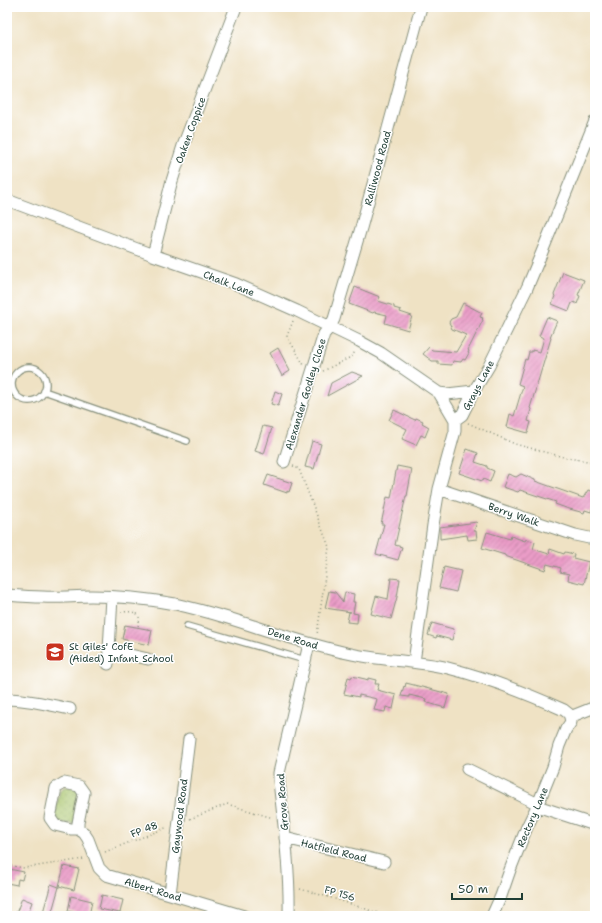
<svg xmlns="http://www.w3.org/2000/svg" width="602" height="923" font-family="'Shantell Sans',sans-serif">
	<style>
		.grass { fill: url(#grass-dots); stroke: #648050 }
		.building { fill: url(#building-hatch) }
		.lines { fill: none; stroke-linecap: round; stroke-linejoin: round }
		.service-casing { stroke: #87907c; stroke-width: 8 }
		.minor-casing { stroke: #87907c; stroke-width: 13 }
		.path { stroke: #87907c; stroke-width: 1.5; stroke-dasharray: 1 3; stroke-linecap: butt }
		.service { stroke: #fff; stroke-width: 5.5 }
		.minor { stroke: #fff; stroke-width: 11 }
		.labels { text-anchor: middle; stroke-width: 3; stroke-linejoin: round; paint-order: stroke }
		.street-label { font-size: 10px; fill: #1f3d34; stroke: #fff }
		.poi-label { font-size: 10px; fill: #1f3d34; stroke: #fff; text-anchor: start }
	</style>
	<defs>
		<pattern id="grass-dots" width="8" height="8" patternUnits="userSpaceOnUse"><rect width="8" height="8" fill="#a8c46b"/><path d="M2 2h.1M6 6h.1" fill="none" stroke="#88a059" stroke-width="1.8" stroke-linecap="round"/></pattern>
		<pattern id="building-hatch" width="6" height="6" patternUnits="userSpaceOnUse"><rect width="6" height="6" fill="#ea9bc7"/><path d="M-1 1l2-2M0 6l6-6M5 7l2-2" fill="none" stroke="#bd80a2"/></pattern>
	</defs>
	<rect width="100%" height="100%" fill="#fff"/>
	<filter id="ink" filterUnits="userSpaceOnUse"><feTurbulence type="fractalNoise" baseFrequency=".025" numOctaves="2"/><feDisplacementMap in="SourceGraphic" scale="8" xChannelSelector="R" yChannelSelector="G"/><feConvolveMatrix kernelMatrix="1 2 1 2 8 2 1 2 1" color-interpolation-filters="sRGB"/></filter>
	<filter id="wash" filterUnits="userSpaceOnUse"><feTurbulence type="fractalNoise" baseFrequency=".012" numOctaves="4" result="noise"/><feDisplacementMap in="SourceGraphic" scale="16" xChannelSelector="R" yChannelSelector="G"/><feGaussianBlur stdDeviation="0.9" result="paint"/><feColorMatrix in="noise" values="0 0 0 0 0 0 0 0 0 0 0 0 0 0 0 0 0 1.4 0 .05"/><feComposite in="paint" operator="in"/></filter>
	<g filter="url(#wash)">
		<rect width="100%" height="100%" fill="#efe2c4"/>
		<path class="grass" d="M66,786L76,788L80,795L75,824L58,823L54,817L60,790Z"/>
		<g id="blocks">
			<path class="building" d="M563,272L584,280L578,295L580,296L577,304L574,302L573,303H572L569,311L552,304L555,296L554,295Z
				M355,287L380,297L378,301L394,306V308L401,310L400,312L412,316L408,330L385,323L387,315L374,312L373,313L349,304Z
				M463,303L482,313L480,317L483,318L482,319L483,320L468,350L469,351L468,353H469L465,360L463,359L461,362L453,361L452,365L438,364V361H432L423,354L429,347L432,350L456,352L466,335L452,329L449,322L451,319L456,317Z
				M547,317L557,321L550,337L551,338L530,408L531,409L528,421L531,422L528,433L507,427L510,414L514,416L523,386L518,384L525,359L527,360L529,352H532V350L540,352L544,338L539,336Z
				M278,348L290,371L282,376L270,353Z
				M352,372L363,376L327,396L331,383Z
				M275,391L282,394L278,406L271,404Z
				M394,410L415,420L416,418L423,421L422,423L429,427L425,437L421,435L416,445L402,439L407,429L389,420Z
				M263,426L272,428L264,454L255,451Z
				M312,441L321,444L314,469L305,467Z
				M467,449L478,453L475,462L487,466V468L494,471L490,482L483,479L482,481L459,473Z
				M397,466L412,469L407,496H406L395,545L402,547L398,560L376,554L384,524H381L387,497L391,498Z
				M508,474L516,477L521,474L535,480V481L583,498L588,490L595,492V500L591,512L585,510L584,513L566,508L555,504L556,502L520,490L518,492L503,487Z
				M268,475L292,483L289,492L287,491V493L264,485Z
				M477,522L474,531H476L477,539L468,540L467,535L440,539V527Z
				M487,532L510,539L511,536L525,541L526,539L535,542L533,549L549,554L550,549L564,554L565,552L574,554L573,558L589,562L584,584L568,580L569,574L560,572L561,568L547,564L545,570L505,556V555L482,548Z
				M444,567L461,571L456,592L439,588Z
				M391,578L400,579L397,597L391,619L371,614L376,596L388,599Z
				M329,591L335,592L343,602L345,592L354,594L353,602H355L353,613L358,614L357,623L347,622L349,612H351L325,608Z
				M432,623L453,629V630L454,631L452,640L437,636L436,638L428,635Z
				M125,625L152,630L149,645L122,639Z
				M352,676L365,679L368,680V678L376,680L375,684H379L377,690L396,695L393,709L386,707L385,712L374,710L377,699L359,695V697L344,694L348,677L351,678Z
				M406,683L449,694L445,708L425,702L426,699L409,695V697L401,696L404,686L405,687Z
				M64,866L79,869L74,890L59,886Z
				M9,869L24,872L22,880L18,879L17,885L7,883Z
				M51,884L59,887L51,915L43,912Z
				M102,895L123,900L120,913L99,909Z
				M71,896L92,901L89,916L68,911Z
				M22,898L32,902L27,916H15Z"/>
		</g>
	</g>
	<g filter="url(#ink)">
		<use href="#blocks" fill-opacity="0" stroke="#87907c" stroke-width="1"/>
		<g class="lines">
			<g class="service-casing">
				<path id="service" d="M12 384a17 17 0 1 1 34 0a17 17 0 1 1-34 0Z
					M44,391L187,441
					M187,626L305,660"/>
			</g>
			<g class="minor-casing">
				<path id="minor" d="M7,200L153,255L236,284L297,311L359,341L381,353L439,393L455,420
					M153,255L171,184L183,146L236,7
					M439,393L447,394L474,391
					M455,420L462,415L474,391L489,366L527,288L542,252L595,121
					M284,462L324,334L330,327L334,319L361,228L421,7
					M439,489L575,535L589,538
					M7,595C19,596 31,597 43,597C59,598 75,596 91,596C119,596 148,599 175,604C193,608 211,613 228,618C267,630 306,644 347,653C380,661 414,660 448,668C488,678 526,693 564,710L569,714L570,717
					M112,597L109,650L148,659
					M414,662L433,525L439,489L455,431V420
					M108,664L109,650
					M7,699C29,699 49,705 70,709
					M570,717L595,707
					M467,769L538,804
					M537,806L595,825
					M78,829V823L84,793L79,786L64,783L56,788L50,818L55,825L71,829H78L84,833L88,839L99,868L106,875L244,916
					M285,838L384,862
					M170,894L189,739
					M289,916C290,871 284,826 279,781V773L309,644
					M492,916L501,896L510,870L527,827L538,804L553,767L559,746L566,729L571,722L570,717"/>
			</g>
			<path class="path" d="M293,321L287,336L304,365
				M323,371L353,356L355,350
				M468,423L515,444L567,458L595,462
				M293,466L299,469L329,547L317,635
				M121,612C126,612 137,610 139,617C140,620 138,625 138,628
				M190,819L227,804L273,818
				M105,852L168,827
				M7,865L24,868L84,859
				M300,889L335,899L388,916
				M367,916L369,909"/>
			<use href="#service" class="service"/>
			<use href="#minor" class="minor"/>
		</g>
	</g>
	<defs>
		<g id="school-square" transform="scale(1)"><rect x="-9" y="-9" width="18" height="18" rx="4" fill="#c8321e" stroke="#fff"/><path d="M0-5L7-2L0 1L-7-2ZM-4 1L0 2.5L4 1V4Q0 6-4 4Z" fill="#fff"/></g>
	</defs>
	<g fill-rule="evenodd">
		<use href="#school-square" x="55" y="652"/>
	</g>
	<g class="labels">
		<g class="street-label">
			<text transform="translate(190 130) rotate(-70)" y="4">Oaken Coppice</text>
			<text transform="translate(377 168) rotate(-75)" y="4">Ralliwood Road</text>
			<text transform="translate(229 283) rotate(21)" y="4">Chalk Lane</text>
			<text transform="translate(478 385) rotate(-62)" y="4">Grays Lane</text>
			<text transform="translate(305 394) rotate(-73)" y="4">Alexander Godley Close</text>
			<text transform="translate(514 514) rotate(19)" y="4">Berry Walk</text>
			<text transform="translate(293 638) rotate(17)" y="4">Dene Road</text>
			<text transform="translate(282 802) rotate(-94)" y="4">Grove Road</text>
			<text transform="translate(179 816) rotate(-83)" y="4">Gaywood Road</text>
			<text transform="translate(532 817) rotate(-67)" y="4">Rectory Lane</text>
			<text transform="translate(144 829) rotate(-21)" y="4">FP 48</text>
			<text transform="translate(334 850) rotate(14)" y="4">Hatfield Road</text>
			<text transform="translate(153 889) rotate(17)" y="4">Albert Road</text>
			<text transform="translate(340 893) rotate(16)" y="4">FP 156</text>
		</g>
		<g class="poi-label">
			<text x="69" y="650">St Giles' CofE<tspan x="69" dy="12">(Aided) Infant School</tspan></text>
		</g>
	</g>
	<rect width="602" height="923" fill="none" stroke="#fff" stroke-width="24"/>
	<path d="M452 893v6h70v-6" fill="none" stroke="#1f3d34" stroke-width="2"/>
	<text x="458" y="893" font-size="12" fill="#1f3d34" stroke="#ffffff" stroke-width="3" paint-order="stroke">50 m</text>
</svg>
